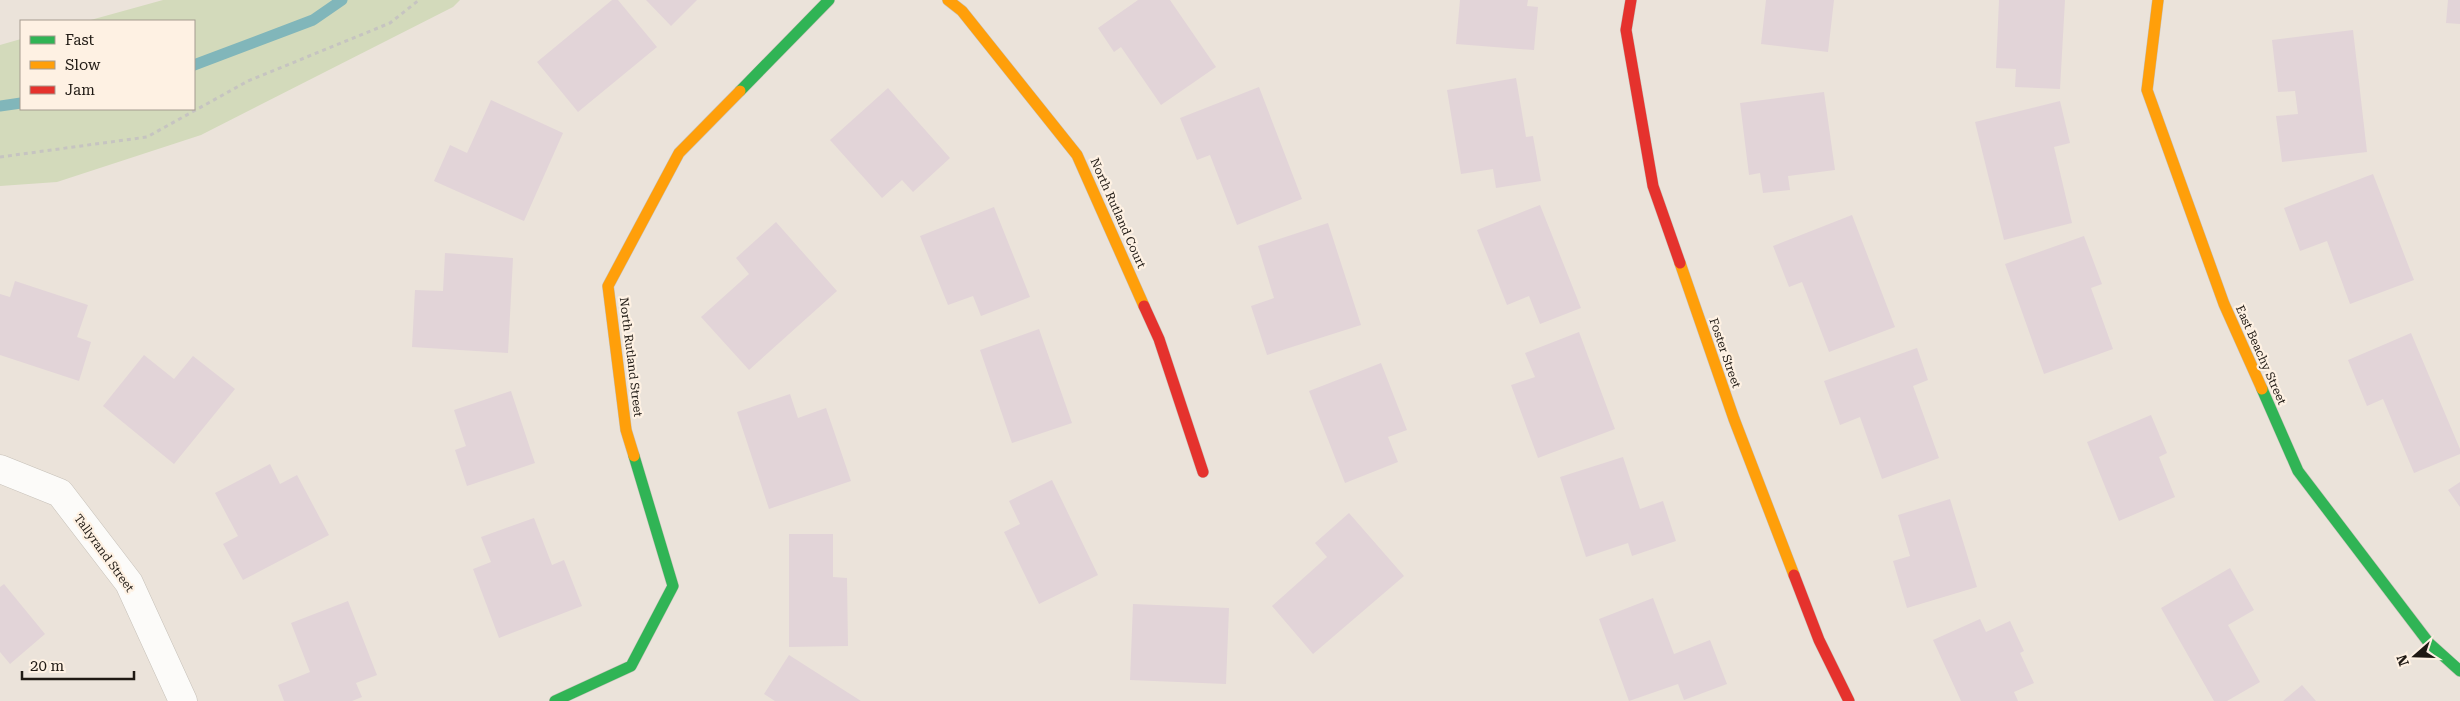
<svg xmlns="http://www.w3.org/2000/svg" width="2460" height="701" font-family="'Roboto Serif',serif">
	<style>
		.green { fill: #d3dabb }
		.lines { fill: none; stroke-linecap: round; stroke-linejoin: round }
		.stream { stroke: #81b6ba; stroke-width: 11 }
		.building { fill: #e2d4d8 }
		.street-casing { stroke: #c6c0b8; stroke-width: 29 }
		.fast-casing { stroke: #c6c0b8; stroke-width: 12 }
		.slow-casing { stroke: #c6c0b8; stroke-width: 12 }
		.jam-casing { stroke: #c6c0b8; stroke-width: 12 }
		.path { stroke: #c6c4c1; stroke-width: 3; stroke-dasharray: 4 4; stroke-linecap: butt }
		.street { stroke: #fcfbf9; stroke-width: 28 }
		.fast { stroke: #30b455; stroke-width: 11 }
		.slow { stroke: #ff9f0a; stroke-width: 11 }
		.jam { stroke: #e5322d; stroke-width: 11 }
		.labels { text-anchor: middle; stroke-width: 4.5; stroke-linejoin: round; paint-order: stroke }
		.street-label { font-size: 12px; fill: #1f1913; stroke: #fef1e3 }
	</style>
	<rect width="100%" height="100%" fill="#ebe3da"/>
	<path class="green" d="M163,0H460L453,7L201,135L57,182L0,186V45L21,39V109H194V21H87Z"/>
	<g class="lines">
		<path class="stream" d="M194,65L313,20L342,0
			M0,106L21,103"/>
	</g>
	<path class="building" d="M612,0H618L657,47L578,112L537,62Z
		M646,0H697L671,26Z
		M1138,0H1170L1216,67L1161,105L1121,47L1114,52L1098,28Z
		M1460,0H1528L1527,6L1538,7L1534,50L1456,44Z
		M1766,0H1834L1828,52L1761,44Z
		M1999,0H2065L2060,89L2015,87L2016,69L1996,68Z
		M2448,0H2460V24L2446,23Z
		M2353,30L2367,152L2282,162L2276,116L2298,114L2295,91L2278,92L2272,40Z
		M1516,78L1526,137L1533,136L1541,181L1496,188L1493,169L1461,174L1447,90Z
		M1259,87L1302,199L1237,225L1210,155L1197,160L1180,118Z
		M888,88L950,158L913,192L902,180L882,198L830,140Z
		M1824,92L1835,170L1788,176L1790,190L1763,193L1760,173L1749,175L1740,103Z
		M491,100L563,133L524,221L434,181L450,145L467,153Z
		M2060,101L2070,143L2054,147L2072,223L2004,240L1975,122Z
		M2373,174L2414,280L2350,304L2327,241L2300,251L2284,208Z
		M1540,205L1581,308L1540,324L1529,296L1507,305L1477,230Z
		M994,207L1030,297L981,316L973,296L948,305L920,236Z
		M1852,215L1895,327L1829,352L1802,282L1789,287L1773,246Z
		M776,222L837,291L749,370L701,317L749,274L736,258Z
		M1328,223L1361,325L1267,355L1251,306L1274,298L1258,246Z
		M2084,236L2102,284L2091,288L2113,349L2044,374L2005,264Z
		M445,253L513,258L508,353L412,347L415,290L443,291Z
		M15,281L88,305L77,337L91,342L79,381L0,355V294L10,297Z
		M1039,329L1072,423L1012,443L980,350Z
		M1579,332L1615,429L1538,458L1511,385L1535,377L1525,353Z
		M2411,333L2460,449V454L2414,473L2383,399L2367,406L2348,360Z
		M1917,348L1928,380L1913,386L1939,458L1882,479L1860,417L1840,425L1824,381Z
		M144,355L174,379L193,356L235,389L174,464L103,406Z
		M1381,363L1407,430L1388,437L1398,462L1345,483L1309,391Z
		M511,391L535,463L467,486L455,450L466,446L454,410Z
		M790,394L798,418L826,408L851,481L769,509L737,412Z
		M2151,415L2167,453L2159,457L2175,497L2119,521L2087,442Z
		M1623,457L1640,509L1663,501L1676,541L1632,556L1628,543L1586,557L1560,477Z
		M270,464L280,484L297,475L329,535L243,580L223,544L238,536L215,493Z
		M1052,480L1098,575L1039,604L1004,532L1020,524L1009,501Z
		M2460,482V507L2448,490Z
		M1950,499L1977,587L1907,608L1893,561L1910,556L1898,515Z
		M1349,513L1404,576L1313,654L1272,606L1327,557L1315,543Z
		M534,518L552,565L564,560L582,606L499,638L473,569L491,562L481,537Z
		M789,534H833V577L847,578L848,646L789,647Z
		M2230,568L2254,610L2228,625L2260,682L2227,701H2214L2161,608Z
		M4,584L45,634L10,664L0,652V587Z
		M1653,598L1674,654L1710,640L1727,684L1684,700L1678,684L1629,701L1599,619Z
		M348,601L377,675L356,683L362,697L352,701H284L278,685L310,672L291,623Z
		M1133,604L1229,608L1226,684L1130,680Z
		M1980,619L1986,632L2010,621L2024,651L2020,653L2034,683L2014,692L2018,701H1961L1933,640Z
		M789,655L861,701H775L764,694Z
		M2302,685L2316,701H2283Z"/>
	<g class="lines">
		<g class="street-casing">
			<path id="street" d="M0,469L60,493L129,583L183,701"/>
		</g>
		<g class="fast-casing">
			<path id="fast" d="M740,91L829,0
				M2262,389L2298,471L2429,643L2460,671
				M555,701L631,666L673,586L634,456"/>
		</g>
		<g class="slow-casing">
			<path id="slow" d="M948,0L962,11L1077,155L1144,306
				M2158,0L2147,90L2224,304L2262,389
				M1680,263L1734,419L1794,575
				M634,456L626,430L608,286L679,153L740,91"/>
		</g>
		<g class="jam-casing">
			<path id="jam" d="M1631,0L1626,30L1653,186L1680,263
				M1144,306L1159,339L1203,472
				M1794,575L1819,640L1849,701"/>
		</g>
		<path class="path" d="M0,157L147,137L248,81L390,23L419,0"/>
		<use href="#street" class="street"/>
		<use href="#fast" class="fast"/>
		<use href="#slow" class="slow"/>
		<use href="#jam" class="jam"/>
	</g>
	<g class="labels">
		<g class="street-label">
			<text transform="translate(1118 213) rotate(66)" y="4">North Rutland Court</text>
			<text transform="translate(1725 353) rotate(71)" y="4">Foster Street</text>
			<text transform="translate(2261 355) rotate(66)" y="4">East Beachy Street</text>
			<text transform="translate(631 357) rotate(83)" y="4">North Rutland Street</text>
			<text transform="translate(104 553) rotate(54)" y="4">Tallyrand Street</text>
		</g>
	</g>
	<rect x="20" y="20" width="175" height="90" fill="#fef1e3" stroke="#a59b90"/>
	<rect x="30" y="36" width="25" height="8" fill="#30b455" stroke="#a59b90"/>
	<text x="65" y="45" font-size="15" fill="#1f1913">Fast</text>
	<rect x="30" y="61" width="25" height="8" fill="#ff9f0a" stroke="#a59b90"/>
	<text x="65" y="70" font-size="15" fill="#1f1913">Slow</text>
	<rect x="30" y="86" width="25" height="8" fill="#e5322d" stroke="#a59b90"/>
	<text x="65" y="95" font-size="15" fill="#1f1913">Jam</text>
	<g transform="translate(2415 656) rotate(250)" stroke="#fef1e3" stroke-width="4" paint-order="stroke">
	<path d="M0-4L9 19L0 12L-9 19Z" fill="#1f1913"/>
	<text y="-8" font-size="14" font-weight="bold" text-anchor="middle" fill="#1f1913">N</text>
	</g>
	<path d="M22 671v8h112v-8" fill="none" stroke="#1f1913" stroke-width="2.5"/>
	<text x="30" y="671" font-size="15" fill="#1f1913" stroke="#fef1e3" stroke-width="4" paint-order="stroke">20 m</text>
</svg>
